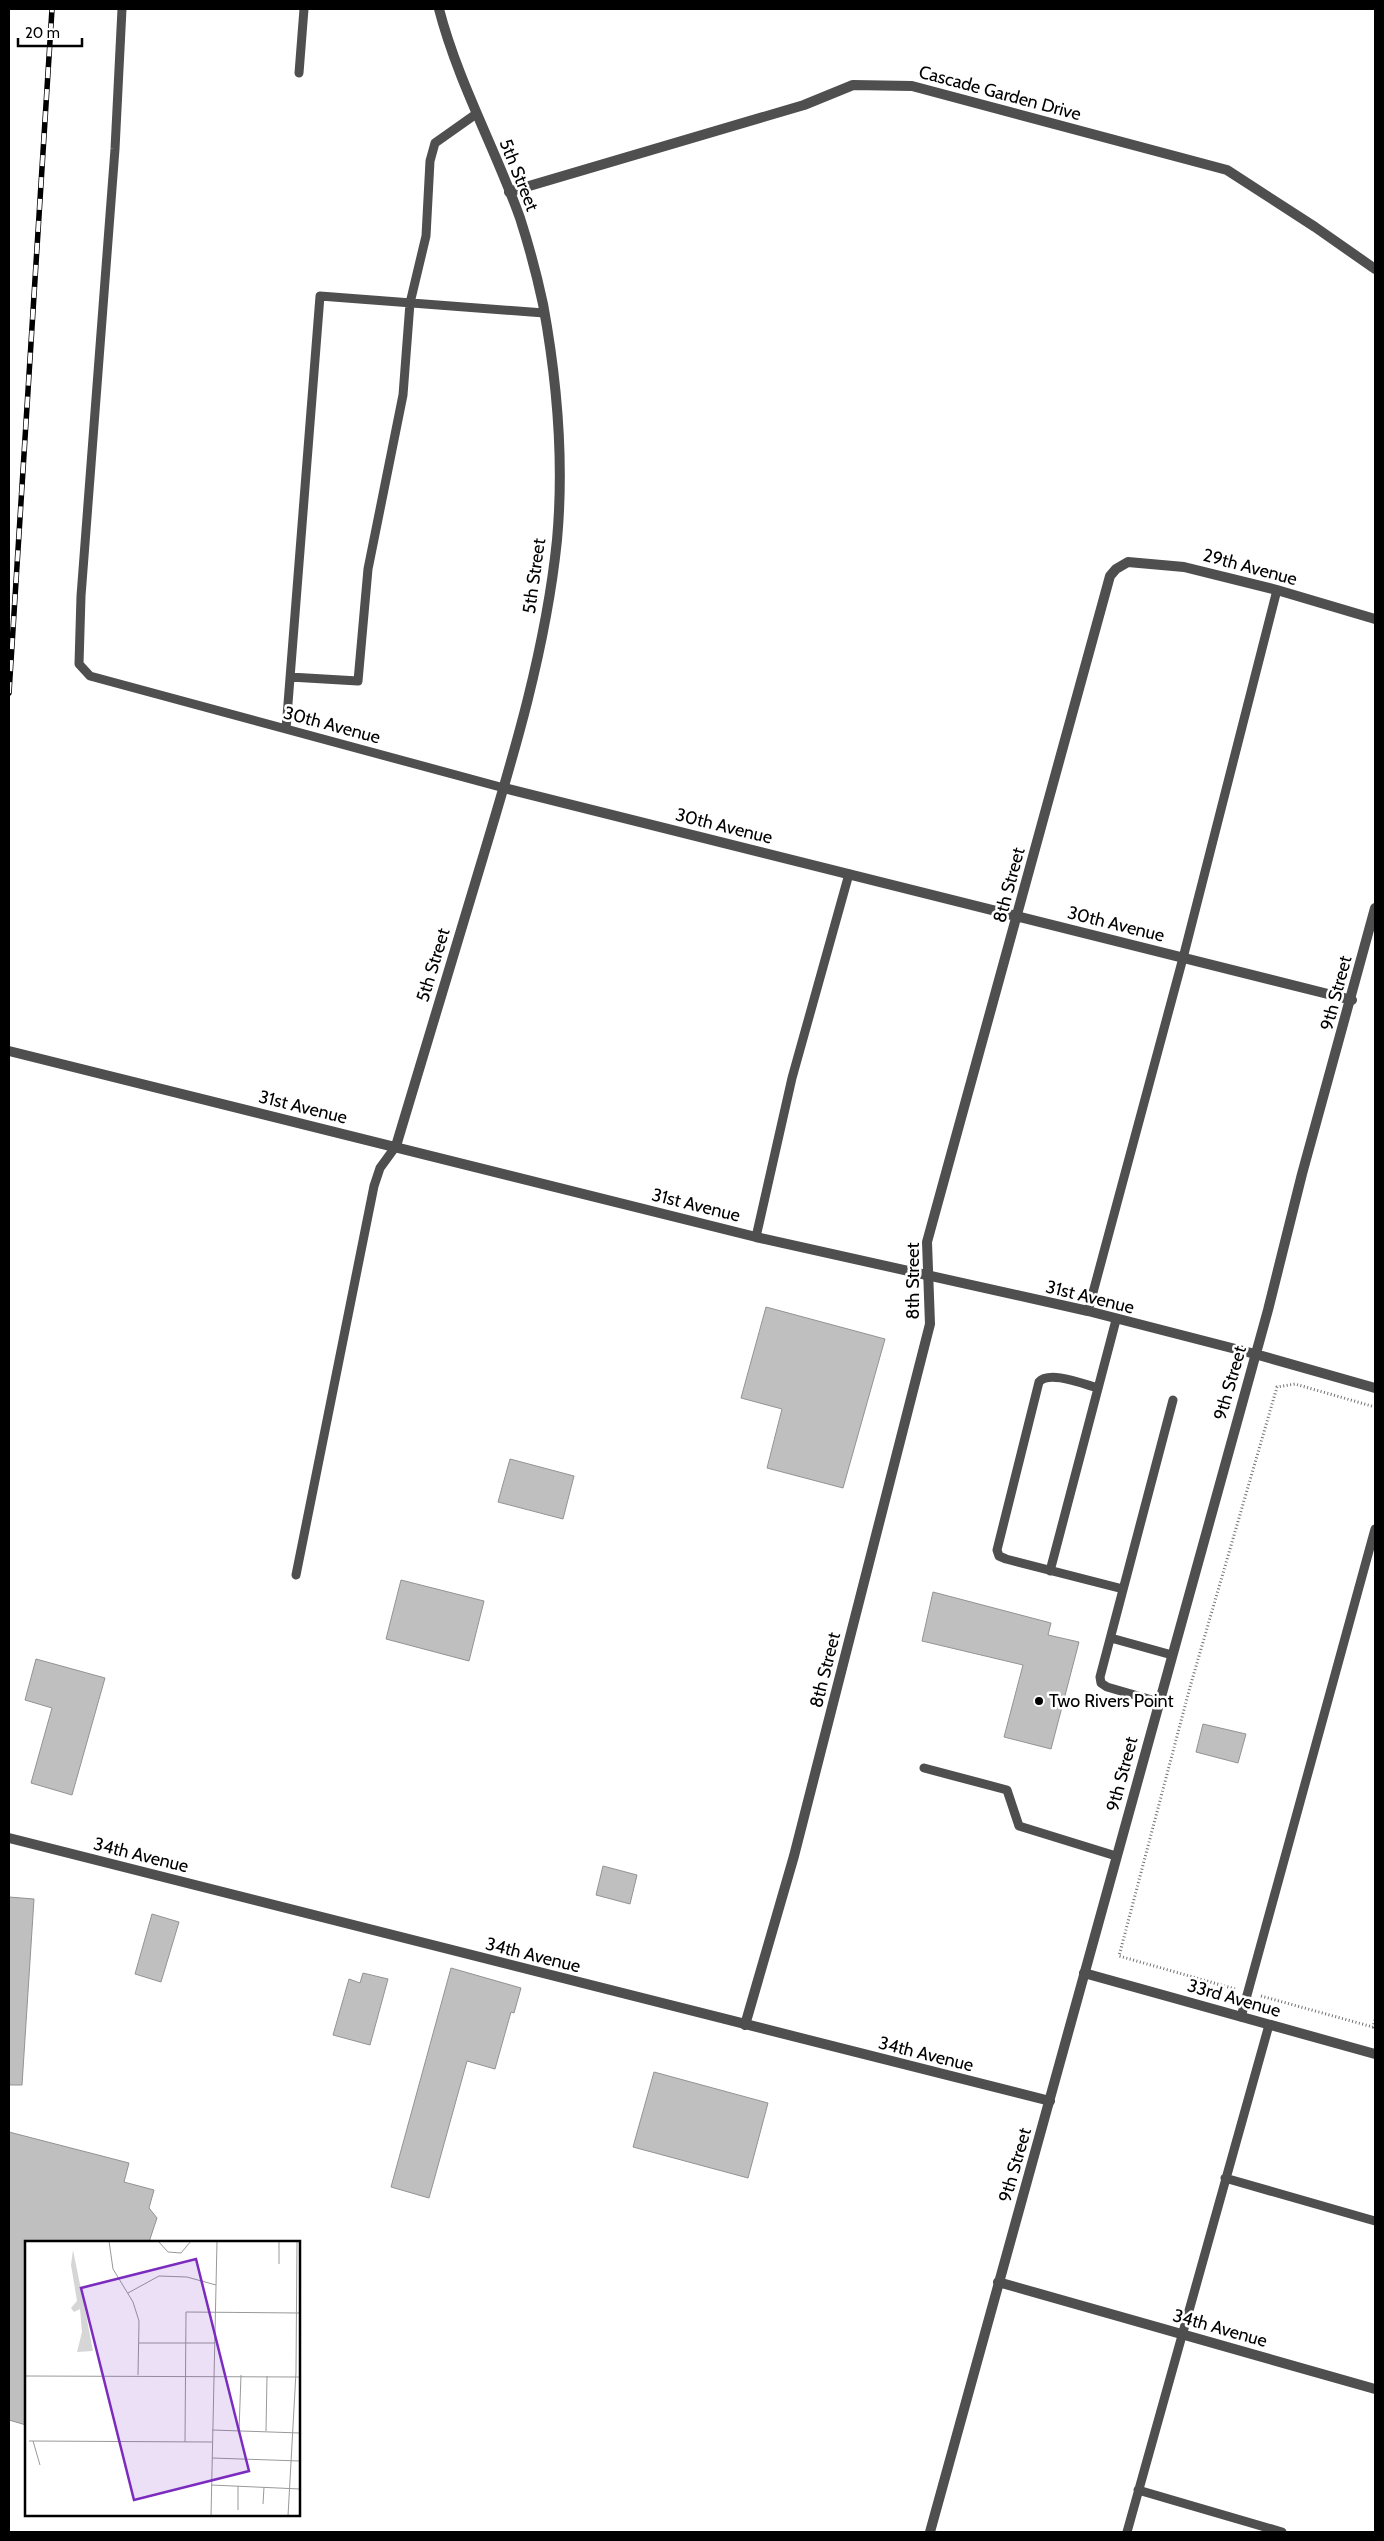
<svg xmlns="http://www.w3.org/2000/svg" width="1384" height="2541" font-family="Cabin,sans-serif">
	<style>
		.building { fill: #bfbfbf; stroke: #939393 }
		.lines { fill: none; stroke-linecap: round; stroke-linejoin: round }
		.path { stroke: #717171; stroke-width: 3; stroke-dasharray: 1 2.5; stroke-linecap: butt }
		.service { stroke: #4f4f4f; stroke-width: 9 }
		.minor { stroke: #4f4f4f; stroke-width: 10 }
		.tertiary { stroke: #4f4f4f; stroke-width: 10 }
		.rail-casing { stroke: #000; stroke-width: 5.5 }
		.rail { stroke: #fff; stroke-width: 4; stroke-dasharray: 11; stroke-linecap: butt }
		.poi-dot { fill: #000; stroke: #fff; stroke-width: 2 }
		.labels { text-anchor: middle; stroke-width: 5; stroke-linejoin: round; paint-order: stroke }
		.street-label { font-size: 18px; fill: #000; stroke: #fff }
		.poi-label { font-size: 18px; fill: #000; stroke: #fff; text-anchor: start }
		.inset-road { fill: none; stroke: #999; stroke-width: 1 }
		.view { fill: #7b2cbf; fill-opacity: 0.15; stroke: #7b2cbf; stroke-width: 2.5 }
		.inset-edge { fill: none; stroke: #000; stroke-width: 2.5 }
	</style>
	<rect width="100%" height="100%" fill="#fff"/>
	<path class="building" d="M766,1307L885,1339L843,1488L767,1468L782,1409L741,1398Z
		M510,1459L574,1476L563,1519L498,1502Z
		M401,1580L484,1601L469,1661L386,1639Z
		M933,1592L1051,1623L1048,1635L1079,1642L1051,1749L1004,1737L1023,1665L922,1641Z
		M36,1659L105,1678L72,1795L31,1783L52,1708L25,1700Z
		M1203,1724L1246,1734L1238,1763L1196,1752Z
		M603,1866L637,1875L630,1904L596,1895Z
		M9,1897L34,1899L22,2085H9Z
		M152,1914L179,1922L161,1982L135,1974Z
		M451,1968L521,1988L514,2013L511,2012L495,2069L467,2061L429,2198L391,2187Z
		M363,1973L388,1979L370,2045L333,2035L349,1979L360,1983Z
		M654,2072L768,2103L748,2178L633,2147Z
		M9,2132L129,2163L124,2182L154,2190L149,2208L157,2218L149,2242H26V2425L9,2420Z"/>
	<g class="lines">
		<path class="path" d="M1235,1989L1119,1956L1190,1687L1277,1387L1295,1384L1375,1407
			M1261,1996L1373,2027L1375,2020"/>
		<path class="service" d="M122,9L115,149L81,596L79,664L90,676L504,788
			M299,73L304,9
			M290,677L358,681L368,569L403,395L410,303L426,236L430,161L435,143L476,114
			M286,729L320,296L544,313
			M756,1237L792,1078L849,874
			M1088,1311L1183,958L1277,590
			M1098,1388C1083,1384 1049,1370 1039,1382L997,1550L999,1556L1006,1559L1123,1589
			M1050,1571L1116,1320
			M296,1575L374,1186L380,1168L396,1146
			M1111,1638L1172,1655
			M1159,1702L1107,1687L1101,1683L1100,1677L1173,1400
			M924,1768L1007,1790L1019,1826L1116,1856
			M1241,2017L1375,1529
			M1225,2178L1375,2221
			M1138,2490L1282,2532
			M1127,2532L1269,2025"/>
		<path class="minor" d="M509,192L804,105L853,85L912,86L1227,170L1315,227L1375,269
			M504,788L1352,1000
			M9,1838L1050,2101
			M1084,1973L1375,2054
			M745,2025L794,1856L930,1324L927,1242L1110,576L1116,569L1128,562L1184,567L1277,590L1375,619
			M998,2282L1375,2389"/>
		<path class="tertiary" d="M9,1051L756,1237L1088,1311L1255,1354L1375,1388
			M396,1146C425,1050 454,953 483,857C514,754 546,648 557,540C564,463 557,380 543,304C537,276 529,246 520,218C495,148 458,82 439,9
			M930,2532L1268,1310L1302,1174L1375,908"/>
		<g class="rail-casing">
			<path id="rail" d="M9,693L52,9"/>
		</g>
		<use href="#rail" class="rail"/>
	</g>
	<circle class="poi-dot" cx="1039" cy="1701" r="5"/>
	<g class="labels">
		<g class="street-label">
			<text transform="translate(1000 93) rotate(15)" y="6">Cascade Garden Drive</text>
			<text transform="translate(519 175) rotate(68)" y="6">5th Street</text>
			<text transform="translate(1250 567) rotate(15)" y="6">29th Avenue</text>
			<text transform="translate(534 576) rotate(-82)" y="6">5th Street</text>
			<text transform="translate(332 725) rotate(15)" y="6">30th Avenue</text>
			<text transform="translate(724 826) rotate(14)" y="6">30th Avenue</text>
			<text transform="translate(1009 885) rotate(-75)" y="6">8th Street</text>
			<text transform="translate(1116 924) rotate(14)" y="6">30th Avenue</text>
			<text transform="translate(433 965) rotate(-73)" y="6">5th Street</text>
			<text transform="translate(1336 993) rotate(-75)" y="6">9th Street</text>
			<text transform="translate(303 1107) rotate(14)" y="6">31st Avenue</text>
			<text transform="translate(696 1205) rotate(14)" y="6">31st Avenue</text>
			<text transform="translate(913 1281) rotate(-90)" y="6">8th Street</text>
			<text transform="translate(1090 1297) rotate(14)" y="6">31st Avenue</text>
			<text transform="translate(1230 1383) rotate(-74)" y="6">9th Street</text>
			<text transform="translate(825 1670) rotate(-76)" y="6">8th Street</text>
			<text transform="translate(1122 1774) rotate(-75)" y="6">9th Street</text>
			<text transform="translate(141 1855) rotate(14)" y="6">34th Avenue</text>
			<text transform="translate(533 1955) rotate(14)" y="6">34th Avenue</text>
			<text transform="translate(1234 1998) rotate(16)" y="6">33rd Avenue</text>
			<text transform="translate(926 2054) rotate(14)" y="6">34th Avenue</text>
			<text transform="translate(1015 2165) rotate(-74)" y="6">9th Street</text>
			<text transform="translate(1220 2328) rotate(16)" y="6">34th Avenue</text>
		</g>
		<g class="poi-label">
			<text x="1049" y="1707">Two Rivers Point</text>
		</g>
	</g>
	<g transform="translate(25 2241)">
		<rect width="275" height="275" fill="#fff"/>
		<path d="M48,9L59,63L68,110L52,111L57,91L55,68L49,71L46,67L52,60L46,24Z" fill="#d6d6d6"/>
		<path class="inset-road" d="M84,0L88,28L108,61L114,80L113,134M133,0L143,11L156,12L166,0M254,23V0M103,52L134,35L162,36L191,44M114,102H190M0,135L275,136M187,189L275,192M214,190L216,134M241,190L242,135M4,200L187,201M8,200L15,224M160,201L161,71L275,72M187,217L275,220M186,244L275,248M238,263L239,246M213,269V245M186,275L192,0M263,275L271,131L272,0"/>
		<path class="view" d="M171,18L224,230L109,259L56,47Z"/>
		<rect width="275" height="275" class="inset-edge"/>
	</g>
	<rect width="1384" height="2541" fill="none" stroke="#000000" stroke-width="20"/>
	<path d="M18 38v8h64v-8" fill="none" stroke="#000000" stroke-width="2.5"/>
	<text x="25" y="38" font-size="15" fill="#000000" stroke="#ffffff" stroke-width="4" paint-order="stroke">20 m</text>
</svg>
